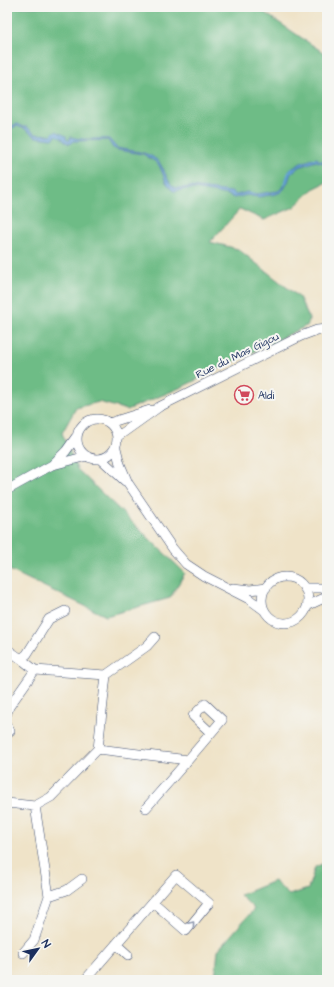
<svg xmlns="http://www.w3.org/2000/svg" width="334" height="987" font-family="'Architects Daughter',sans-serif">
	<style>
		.forest { fill: #6ebc86; stroke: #447672 }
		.water { fill: #65a2d6; stroke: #40689a }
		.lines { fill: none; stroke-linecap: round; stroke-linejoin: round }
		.stream { stroke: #65a2d6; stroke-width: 2.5 }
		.minor-casing { stroke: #3b4a6e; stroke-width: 10 }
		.minor { stroke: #fff; stroke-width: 9 }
		.oneway { stroke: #8d97ae }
		.labels { text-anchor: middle; stroke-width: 4; stroke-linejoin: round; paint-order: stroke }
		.street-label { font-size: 11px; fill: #1b2f5e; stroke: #f6f6f2 }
		.poi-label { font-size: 11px; fill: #1b2f5e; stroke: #f6f6f2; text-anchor: start }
	</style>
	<rect width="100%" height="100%" fill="#f6f6f2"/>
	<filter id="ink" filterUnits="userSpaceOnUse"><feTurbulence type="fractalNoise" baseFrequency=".025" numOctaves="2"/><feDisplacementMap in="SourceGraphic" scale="8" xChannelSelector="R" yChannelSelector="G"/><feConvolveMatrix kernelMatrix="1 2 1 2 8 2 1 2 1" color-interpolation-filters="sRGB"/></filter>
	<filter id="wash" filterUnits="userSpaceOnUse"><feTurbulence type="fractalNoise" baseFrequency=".012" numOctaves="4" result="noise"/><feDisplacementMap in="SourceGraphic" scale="16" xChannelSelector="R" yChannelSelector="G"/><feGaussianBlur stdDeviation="0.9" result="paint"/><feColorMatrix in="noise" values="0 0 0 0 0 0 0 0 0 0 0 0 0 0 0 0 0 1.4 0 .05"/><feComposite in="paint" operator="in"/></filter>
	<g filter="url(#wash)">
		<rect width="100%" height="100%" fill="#efe3c8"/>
		<path class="forest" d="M7,7H256L327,55V182L313,189L294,207L264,220L240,209L210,242L238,249L299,297L309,318L308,325L182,387L127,410L99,402L76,408L62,433L77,469L185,573L170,598L106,616L7,569Z
			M327,862V980H215L218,950L254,909L240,895L274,881L289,895L308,889L315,867Z"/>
		<path class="water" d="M18,124L23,127H27L35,134L52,135L53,133L56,131L66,136V139L69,141L70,140V137H71C83,141 96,138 109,139L114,145L117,148C133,152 153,150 162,167C166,174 168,183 175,188H183L190,187L231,192L236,195L247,192L257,194L278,191L281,189L285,182L290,170L301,163L316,158L321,161L327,160V162L323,163L316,161L313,162L299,167L291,173L288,182L284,189L281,192L276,194L258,197L247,195L234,198L228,195L195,189H186L176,191H174L172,190L166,182L160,167L156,162L143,154L118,150L113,148L108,140L74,141L72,143L69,144L66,142H65L61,137L56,135L53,139L36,137L25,129L17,126L7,130V127Z"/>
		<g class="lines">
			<path class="stream" d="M50,137H52L55,133L64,137
				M286,182L289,173L293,169"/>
		</g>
	</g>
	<g filter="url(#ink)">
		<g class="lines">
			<g class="minor-casing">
				<path id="minor" d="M77 439a20 20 0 1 1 40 0a20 20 0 1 1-40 0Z
					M109,423L150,410
					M117,437L159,407L301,336L317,330L327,329
					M116,448L120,464L128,483L173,549L186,564L204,576L249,599L264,610
					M101,459L125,481
					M53,465L87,456
					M7,490L52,465L66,451L76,437
					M262 600a23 23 0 1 1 46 0a23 23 0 1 1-46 0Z
					M233,588L250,590L266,588
					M304,588H322L327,590
					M307,606L324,598H327
					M7,649L21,659L35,670L106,675L98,749L51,797L35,806L7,803
					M21,659L27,654L49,619L65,611
					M106,675L147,646L155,637
					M7,713L9,707L35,670
					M7,726L10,731
					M98,749L188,760L146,808
					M188,760L222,720L205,704L193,716L211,733
					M49,896L67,890L82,879
					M116,944L128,955
					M23,953L34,940L49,896L35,806
					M85,980L176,875L209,903L186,931L153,902"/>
			</g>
			<use href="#minor" class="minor"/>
		</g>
		<defs><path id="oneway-chevron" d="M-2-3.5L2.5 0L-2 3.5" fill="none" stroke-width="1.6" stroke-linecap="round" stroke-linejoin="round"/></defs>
		<use class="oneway" href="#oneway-chevron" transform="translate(192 924) rotate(-50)"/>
	</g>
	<defs>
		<g id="supermarket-ring" transform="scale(1)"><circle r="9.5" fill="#f6f6f2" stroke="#d1495b" stroke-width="1.5"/><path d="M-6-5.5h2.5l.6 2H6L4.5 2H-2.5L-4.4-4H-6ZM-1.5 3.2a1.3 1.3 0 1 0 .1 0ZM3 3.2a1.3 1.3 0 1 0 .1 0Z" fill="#d1495b"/></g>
	</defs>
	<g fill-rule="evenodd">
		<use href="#supermarket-ring" x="244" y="395"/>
	</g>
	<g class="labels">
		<g class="street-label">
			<text transform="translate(237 355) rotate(-26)" y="4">Rue du Mas Gigou</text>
		</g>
		<g class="poi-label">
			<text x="258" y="399">Aldi</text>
		</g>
	</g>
	<rect width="334" height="987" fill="none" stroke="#f6f6f2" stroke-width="24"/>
	<g transform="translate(38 949) rotate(57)" stroke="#f6f6f2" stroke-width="3" paint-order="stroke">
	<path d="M0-3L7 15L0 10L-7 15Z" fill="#1b2f5e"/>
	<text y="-6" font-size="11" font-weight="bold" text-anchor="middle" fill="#1b2f5e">N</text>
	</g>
</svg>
